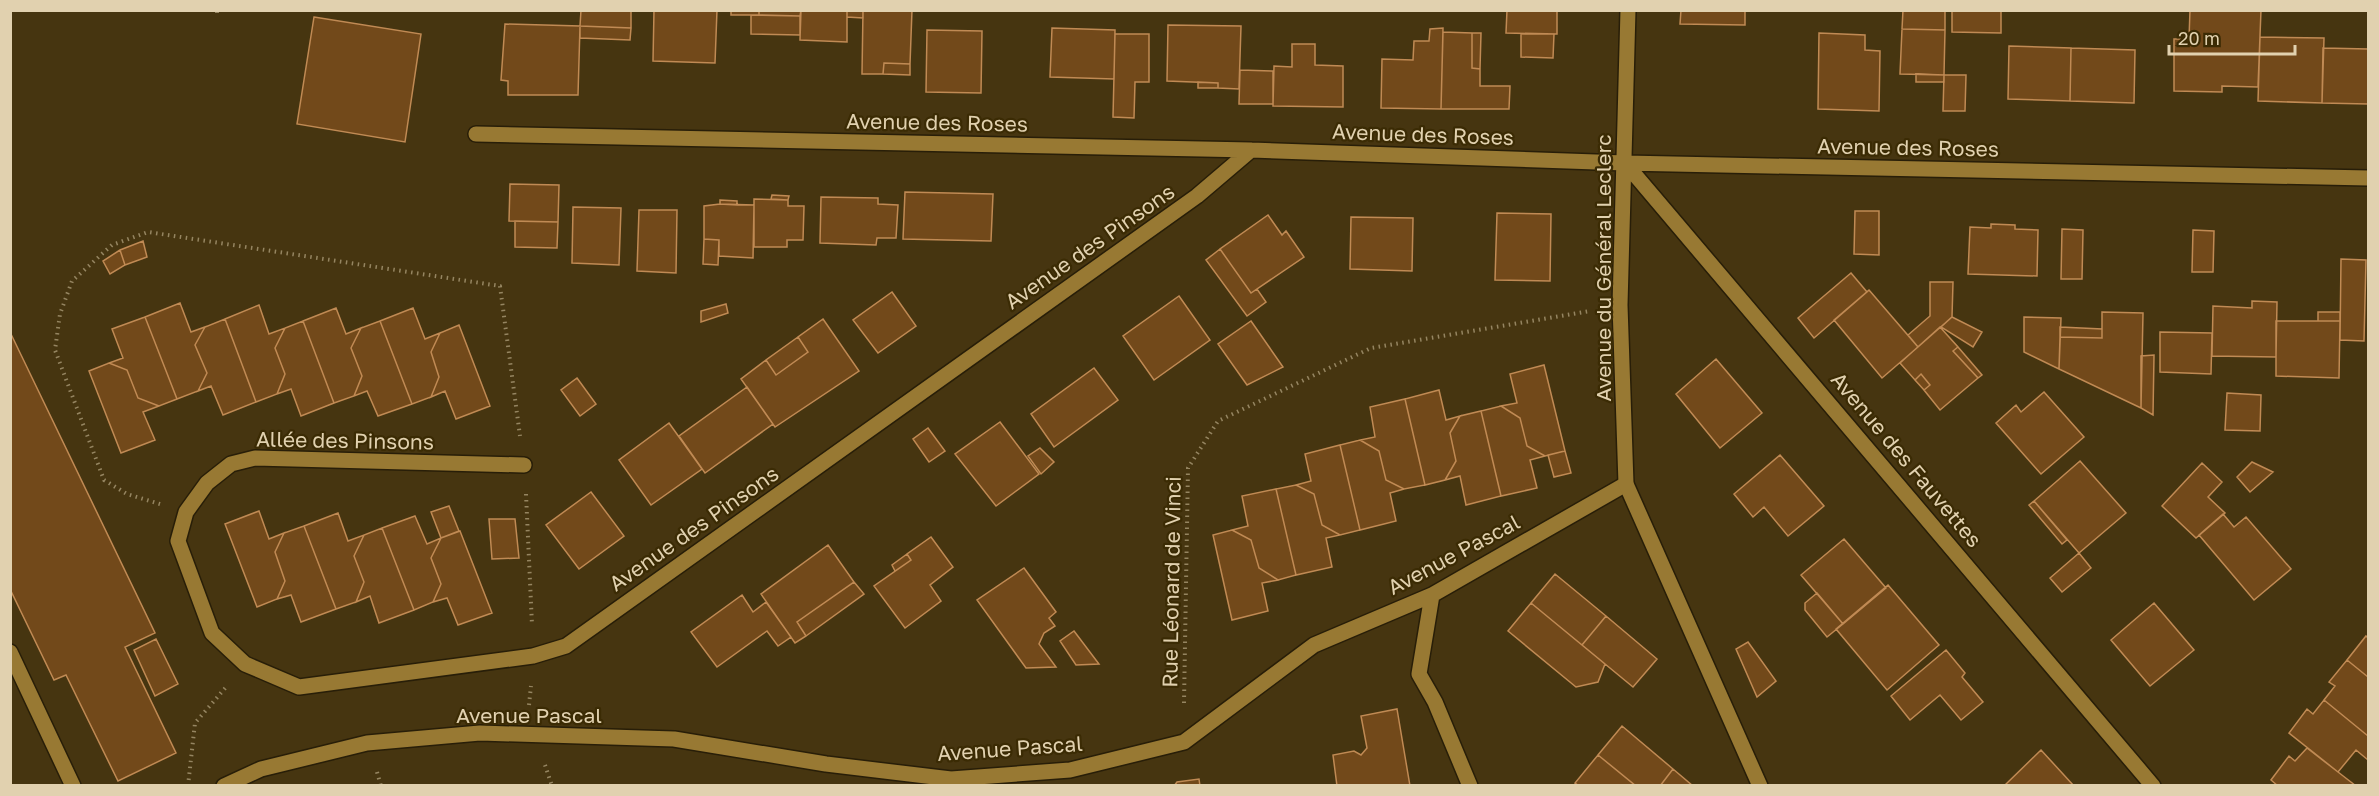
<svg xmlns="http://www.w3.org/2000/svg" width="2379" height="796" font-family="'Golos Text',sans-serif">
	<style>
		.building { fill: #72491a; stroke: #c08a54; stroke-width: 1.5 }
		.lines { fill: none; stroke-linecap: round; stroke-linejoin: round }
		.service-casing { stroke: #281e08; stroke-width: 18 }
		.minor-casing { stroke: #281e08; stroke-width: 18 }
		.path { stroke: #958561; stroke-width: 4; stroke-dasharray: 1.5 4.5; stroke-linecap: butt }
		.service { stroke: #987933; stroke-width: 15 }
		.minor { stroke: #987933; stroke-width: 15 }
		.labels { text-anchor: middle; stroke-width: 4.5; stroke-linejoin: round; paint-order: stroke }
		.street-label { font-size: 21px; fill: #e1d1af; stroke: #3b2b04 }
	</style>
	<rect width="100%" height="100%" fill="#463510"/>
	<path class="building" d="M581,10H631V28L580,26Z
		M654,10H717L715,63L653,61Z
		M731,10H759V15H731Z
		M759,10H801L800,16L759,15Z
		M801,10H847V42L800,40Z
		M847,10H863V18L847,17Z
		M863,10H912L910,64L884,63L883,74H862Z
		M1507,10H1557V34L1506,33Z
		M1681,10H1745V25L1680,24Z
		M1903,10H1945V30L1902,29Z
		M1952,10H2001V33L1952,32Z
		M2190,10H2261L2258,87L2222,86V92L2174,91V39H2189Z
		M751,15L800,16V35L751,34Z
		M314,17L421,34L405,142L297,124Z
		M505,24L580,26L578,95H508V81L501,80Z
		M1168,25L1241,26L1239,89L1218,88V83L1167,81Z
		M580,26L631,28L630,40L580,38Z
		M1052,28L1115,30L1114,79L1050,77Z
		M1443,28L1441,109L1381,108L1382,59L1413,60L1414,41H1429L1430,29Z
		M1902,29L1945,30L1944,75L1900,74Z
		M927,30L982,31L981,93L926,92Z
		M1443,32L1472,33V68L1480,69V86H1510L1509,109H1441Z
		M1472,33H1481L1480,69L1472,68Z
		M1819,33L1865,35V50L1880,51L1879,111L1818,109Z
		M1115,34H1149V82H1135L1134,118L1113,117Z
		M1521,34H1554L1553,58L1521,57Z
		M2260,37L2324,38L2322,103L2258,101Z
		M1292,44H1315V65L1343,66V107L1273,106L1274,66L1292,67Z
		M2009,46L2071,48L2070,101L2008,99Z
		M2071,48L2135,50L2134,103L2070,101Z
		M2323,48L2368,49V104L2322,103Z
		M884,63L910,64V75L883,74Z
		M1240,70L1273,71V104H1239Z
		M1916,74L1944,75V82H1916Z
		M1944,75H1966L1965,111H1943Z
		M1198,82L1218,83V88H1198Z
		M510,184L559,185L558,222L509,221Z
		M905,192L993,194L991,241L903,239Z
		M772,195L789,196L788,200L771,199Z
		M821,197L878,198V204L898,205L896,238H877L876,245L820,243Z
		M754,199L788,200V206H804L803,240H787V247H754Z
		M720,200L737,201V205L720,204Z
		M720,204L754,205L753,258L719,256V240L704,239V206Z
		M573,207L621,208L619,265L572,263Z
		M639,210H677L676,273L637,271Z
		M1855,211H1879V255L1854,254Z
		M1497,213L1551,214L1550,281L1495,280Z
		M1268,215L1282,235L1286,231L1304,257L1251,293L1220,249Z
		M1351,217L1413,218L1412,271L1350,269Z
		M515,221L558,222L557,248L515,247Z
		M1991,224L2015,225V229L2038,230L2037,276L1968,274L1970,227L1991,228Z
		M2062,229L2083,230L2082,279H2061Z
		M2193,230L2214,231L2213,272H2192Z
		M704,239L719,240L718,265L703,264Z
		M143,241L147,257L125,265L120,250Z
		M1220,249L1251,293L1257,289L1266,302L1247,316L1206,260Z
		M120,250L125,265L110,274L103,261Z
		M2341,259L2366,260L2364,341L2340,340Z
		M1851,273L1867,292L1814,338L1798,318Z
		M1930,282H1953L1952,317L1918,347L1908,335L1930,316Z
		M1869,290L1918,347L1882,378L1834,320Z
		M892,292L916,326L878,353L853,320Z
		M1179,296L1210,340L1154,380L1123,336Z
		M2252,301L2277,302L2276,357L2212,356L2213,306L2252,308Z
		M180,303L191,332L205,327L195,345L207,373L198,391L177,399L145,317Z
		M726,304L728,313L701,322V311Z
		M259,305L269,334L285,328L275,348L285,374L277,394L256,402L225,319Z
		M336,308L346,334L361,328L351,348L362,376L354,396L334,403L303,321Z
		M413,308L425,339L440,333L431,352L439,377L431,397L412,404L380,321Z
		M2102,312L2143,313L2141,408L2059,369L2060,337L2102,338Z
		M2318,312H2340V321H2318Z
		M145,317L177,399L159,406L138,398L127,370L109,363L123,358L112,329Z
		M1952,317L1982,332L1973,347L1941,327Z
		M2024,317L2061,318L2059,369L2024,352Z
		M225,319L256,402L223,415L211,386L198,391L207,373L195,345L205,327Z
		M823,319L859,371L775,427L741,379L766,360L776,375L808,352L798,337Z
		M303,321L334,403L301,416L291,389L277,394L285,374L275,348L285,328Z
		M380,321L412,404L378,416L367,391L354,396L362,376L351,348L361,328Z
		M1251,321L1283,367L1247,385L1218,344Z
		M2276,321H2340L2339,378L2276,376Z
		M459,325L490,406L456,419L445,391L431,397L439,377L431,352L440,333Z
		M1940,327L1958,347L1953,351L1978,378L1940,410L1924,390L1930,385L1921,374L1915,380L1900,363Z
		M2060,327L2102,329V338L2060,337Z
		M10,332L155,633L125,647L176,753L118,781L66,675L54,680L10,589Z
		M2160,332L2212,333L2211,374L2160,372Z
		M798,337L808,352L776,375L766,360Z
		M1958,347L1982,375L1978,378L1953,351Z
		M2154,355L2153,415L2141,408V356Z
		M1716,359L1762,413L1720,448L1676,394Z
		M109,363L127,370L138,398L159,406L143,412L155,440L121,453L89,371Z
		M1544,365L1565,451L1545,456L1527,446L1520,418L1501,406L1517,403L1510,374Z
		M1094,368L1118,400L1054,447L1031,414Z
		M1921,374L1930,385L1924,390L1915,380Z
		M577,378L596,404L580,416L561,390Z
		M747,387L773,424L705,473L679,436Z
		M1439,390L1446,420L1460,416L1450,433L1456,461L1445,480L1425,485L1405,399Z
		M2044,392L2084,437L2041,474L1996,423L2016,405L2021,412Z
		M2227,393L2261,395L2260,431L2225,430Z
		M1405,399L1425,485L1404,489L1386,480L1379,451L1360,440L1375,437L1370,407Z
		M1501,406L1520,418L1527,446L1545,456L1530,460L1537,488L1501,496L1481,411Z
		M1481,411L1501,496L1466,505L1460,476L1445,480L1456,461L1450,433L1460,416Z
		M1000,422L1039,474L996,506L955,454Z
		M669,423L702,469L651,505L619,460Z
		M928,428L945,451L929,462L913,439Z
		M1360,440L1379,451L1386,480L1404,489L1390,493L1396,521L1360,530L1340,445Z
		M1340,445L1360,530L1340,535L1322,525L1314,494L1296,485L1311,481L1305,454Z
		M1040,448L1054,462L1041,474L1028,456Z
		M1565,451L1571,473L1554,477L1548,455Z
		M1780,455L1824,506L1788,536L1764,507L1753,517L1734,494Z
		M2080,461L2126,513L2079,553L2034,501Z
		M2252,462L2273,472L2250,492L2237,477Z
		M2202,463L2222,482L2208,497L2225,513L2196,538L2162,506Z
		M1296,485L1314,494L1322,525L1340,535L1326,538L1332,567L1296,575L1276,489Z
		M1276,489L1296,575L1278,580L1259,568L1251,540L1232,530L1248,526L1242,496Z
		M591,492L624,536L579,569L546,525Z
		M2034,501L2067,540L2062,544L2029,505Z
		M449,506L459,531L441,538L431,512Z
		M259,511L269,539L284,533L275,552L285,581L277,599L257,607L225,524Z
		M338,513L348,541L364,535L354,556L364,582L356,602L336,609L304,526Z
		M2223,514L2234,527L2246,517L2291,569L2254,600L2199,535Z
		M415,516L427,544L441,538L431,558L441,584L433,602L414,610L382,528Z
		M489,519H515L519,558L492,559Z
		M304,526L336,609L301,622L291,595L277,599L285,581L275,552L284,533Z
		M382,528L414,610L379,623L370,596L356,602L364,582L354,556L364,535Z
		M1232,530L1251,540L1259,568L1278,580L1262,583L1268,611L1232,620L1213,535Z
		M460,531L492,613L458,625L447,598L433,602L441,584L431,558L441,538Z
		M931,537L953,567L930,585L941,601L905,628L874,586L911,560L907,554Z
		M1844,539L1886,588L1843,624L1801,575Z
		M828,545L854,582L797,622L806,636L795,643L761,594Z
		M2079,553L2091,568L2062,592L2050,578Z
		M907,554L911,560L895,571L892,565Z
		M1024,568L1056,612L1049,618L1055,626L1044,633L1039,644L1056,667L1026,668L977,600Z
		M1555,574L1606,616L1582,645L1531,603Z
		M854,582L864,594L806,636L797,622Z
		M1888,585L1939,645L1887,690L1836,629Z
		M1817,593L1843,624L1827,637L1805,610V603Z
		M742,595L753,612L766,602L791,637L778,646L767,631L717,667L691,632Z
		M1531,603L1605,664L1598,682L1576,687L1508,631Z
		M2154,603L2194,650L2150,686L2111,640Z
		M1606,616L1657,659L1633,687L1582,645Z
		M1074,631L1099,664L1076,665L1060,641Z
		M2366,636L2368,638V677L2347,660Z
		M156,639L178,684L155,696L134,650Z
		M1748,642L1776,681L1757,697L1736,649Z
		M1946,650L1965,673L1962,677L1983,702L1961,720L1940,695L1910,720L1891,696Z
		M2347,660L2368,677V736L2324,700L2335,686L2329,682Z
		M2324,700L2368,736V760L2356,750L2338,772L2289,733L2307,709L2313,714Z
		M1397,709L1410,786H1337L1333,755L1354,751L1361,755L1367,748L1361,716Z
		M1622,726L1673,769L1660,786H1636L1598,755Z
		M2307,748L2338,772L2356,786H2278L2271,780L2289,756L2295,761Z
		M2041,750L2074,786H2004Z
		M1598,755L1636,786H1579L1575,783Z
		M1673,769L1693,786H1660Z
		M1199,779L1200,786H1174L1177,782Z"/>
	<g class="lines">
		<g class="service-casing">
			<path id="service" d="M1432,595L1419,674L1435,702L1470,786
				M224,786L261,769L367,743L480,733L674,739L826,764L951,779L1070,770L1184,742L1314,645L1432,595L1626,484"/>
		</g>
		<g class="minor-casing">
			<path id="minor" d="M1628,10L1620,305L1626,484L1760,786
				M476,134L1251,150L1625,163L2368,178
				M1625,163L2153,786
				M524,465L255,458L231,464L207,483L186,512L178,541L212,633L245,664L299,687L533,656L566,646L1197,196L1251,150
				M10,652L73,786"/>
		</g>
		<path class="path" d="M217,13V10
			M526,494L532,625
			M160,504L127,494L104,480L55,350L60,314L72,281L112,245L148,232L500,286L520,436
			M1184,703L1188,468L1218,421L1371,348L1590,311
			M529,705L531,686
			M545,765L552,786
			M377,772L381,786
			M188,786L195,723L227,686"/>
		<use href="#service" class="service"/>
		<use href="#minor" class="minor"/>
	</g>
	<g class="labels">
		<g class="street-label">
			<text transform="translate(937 123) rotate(1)" y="7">Avenue des Roses</text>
			<text transform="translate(1423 135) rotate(2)" y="7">Avenue des Roses</text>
			<text transform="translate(1908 148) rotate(1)" y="7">Avenue des Roses</text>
			<text transform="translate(1090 247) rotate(-35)" y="7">Avenue des Pinsons</text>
			<text transform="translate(1604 268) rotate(-90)" y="7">Avenue du Général Leclerc</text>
			<text transform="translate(345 441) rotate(1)" y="7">Allée des Pinsons</text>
			<text transform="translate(1906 460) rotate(50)" y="7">Avenue des Fauvettes</text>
			<text transform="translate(694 529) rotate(-35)" y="7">Avenue des Pinsons</text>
			<text transform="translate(1454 555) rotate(-28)" y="7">Avenue Pascal</text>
			<text transform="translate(1172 582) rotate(-89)" y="7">Rue Léonard de Vinci</text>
			<text x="529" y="723">Avenue Pascal</text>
			<text transform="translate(1010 749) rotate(-4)" y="7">Avenue Pascal</text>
		</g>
	</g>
	<rect width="2379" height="796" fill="none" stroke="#e1d1af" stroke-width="24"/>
	<path d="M2169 45v9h126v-9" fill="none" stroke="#e1d1af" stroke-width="3"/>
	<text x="2178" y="45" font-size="18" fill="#e1d1af" stroke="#3b2b04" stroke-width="4.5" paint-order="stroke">20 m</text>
</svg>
